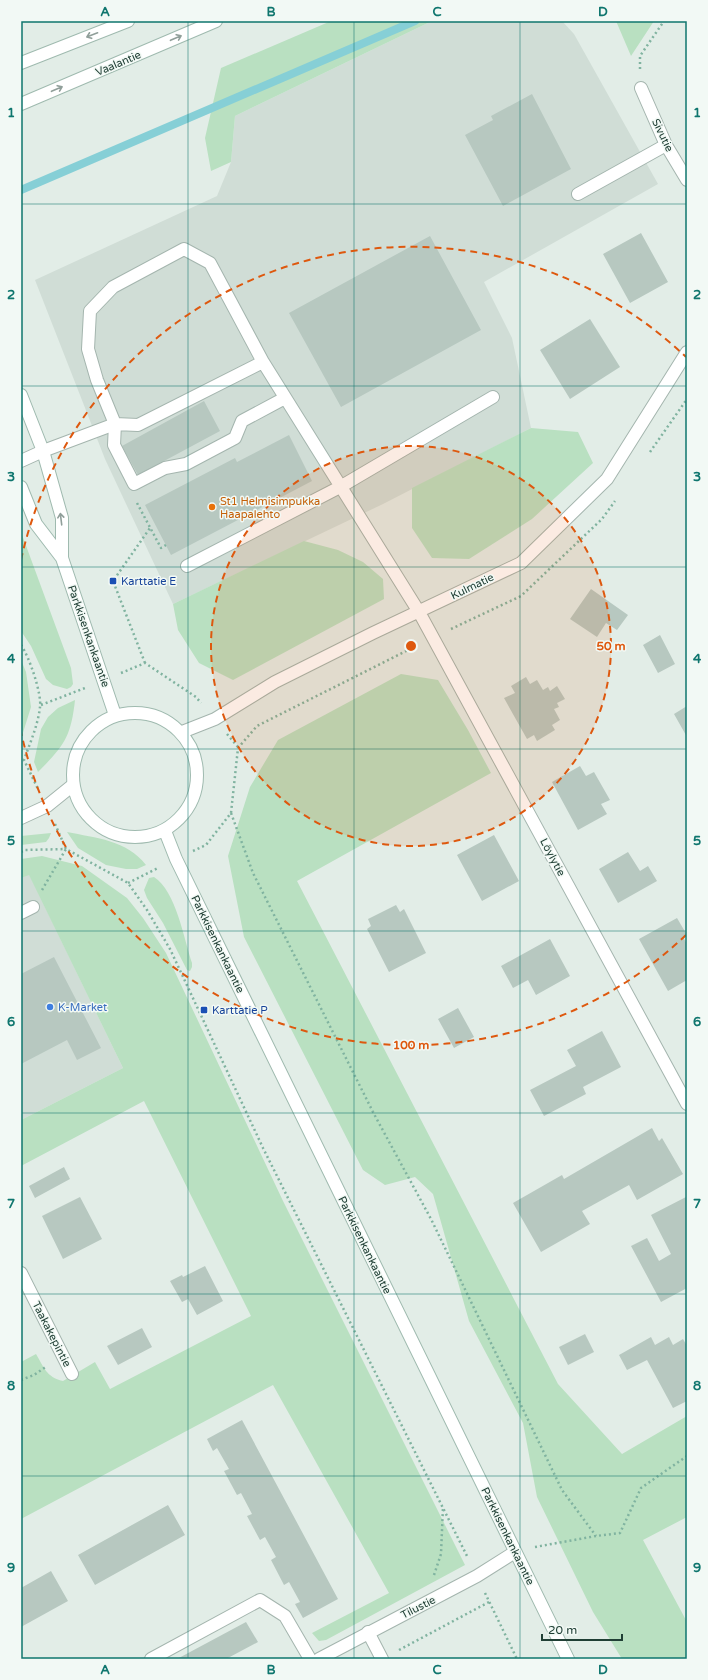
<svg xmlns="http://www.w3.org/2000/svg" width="708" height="1680" font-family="'Varela Round',sans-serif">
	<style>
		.built { fill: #d0ddd6 }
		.green { fill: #b9e0c1 }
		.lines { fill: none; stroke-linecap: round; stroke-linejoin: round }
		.stream { stroke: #86cfd6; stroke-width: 8 }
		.building { fill: #b7c8c0 }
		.lane-casing { stroke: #a4b5ae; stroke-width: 14 }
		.street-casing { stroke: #a4b5ae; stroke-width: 14 }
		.secondary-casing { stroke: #9fbaaf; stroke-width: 14 }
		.path { stroke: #80b3a0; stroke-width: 2.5; stroke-dasharray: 2 3; stroke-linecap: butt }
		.lane { stroke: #fff; stroke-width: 12 }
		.street { stroke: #fff; stroke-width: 12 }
		.secondary { stroke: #fff; stroke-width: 12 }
		.oneway { stroke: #909f9a }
		.grid { fill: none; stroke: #0f766e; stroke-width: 1; stroke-opacity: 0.55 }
		.ring { fill: none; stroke: #de580e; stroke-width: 2; stroke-dasharray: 7 5 }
		.food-dot { fill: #e8710a; stroke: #f2f9f5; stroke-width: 1.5 }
		.transit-dot { fill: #1a4fb4; stroke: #f2f9f5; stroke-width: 1.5 }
		.shop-dot { fill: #3f7fe0; stroke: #f2f9f5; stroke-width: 1.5 }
		.labels { text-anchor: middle; stroke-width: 3; stroke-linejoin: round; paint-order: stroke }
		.street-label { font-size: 11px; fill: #203f35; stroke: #f2f9f5 }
		.food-label { font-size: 11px; fill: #c56008; stroke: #f2f9f5; text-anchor: start }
		.transit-label { font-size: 11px; fill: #164399; stroke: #f2f9f5; text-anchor: start }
		.shop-label { font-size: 11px; fill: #366cbe; stroke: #f2f9f5; text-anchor: start }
		.centre { fill: #de580e; stroke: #f2f9f5; stroke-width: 2 }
		.ring-label { font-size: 12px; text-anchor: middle; font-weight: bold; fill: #de580e; stroke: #f2f9f5; stroke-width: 3; stroke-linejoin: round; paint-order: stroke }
		.neatline { fill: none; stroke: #0f766e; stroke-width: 1.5 }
		.grid-label { font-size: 13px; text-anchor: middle; font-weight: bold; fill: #0f766e }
	</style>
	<rect width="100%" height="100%" fill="#e2ede7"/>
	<path class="built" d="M432,21H562L574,34L658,184L484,282L512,338L531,428L383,504L173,604L105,459L35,280L217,196L231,162L235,116Z
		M29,874L123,1068L21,1120V878Z"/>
	<path class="green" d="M331,21H432L235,116L231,162L211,171L205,138L221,68Z
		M616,21H654L631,56Z
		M531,428L578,432L593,463L532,519L469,559L432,558L412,528V488Z
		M21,532L71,668L73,684L71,687L67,689L53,685L46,679L31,646L21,631Z
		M304,541L338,550L363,562L383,579L384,599L233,680L199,663L178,630L173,604Z
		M21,660L26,672L31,707L21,739Z
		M401,674L438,680L468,730L491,773L297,881L558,1384L622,1454L687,1416V1517L643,1540L687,1622V1659H622L593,1612L537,1497L523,1423L469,1321L433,1194L415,1177L385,1185L363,1170L244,937L228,856L250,787L278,740Z
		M75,700C71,737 64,746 38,772L34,762L41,729L48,717L58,708Z
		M67,832C96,838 127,840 146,865L137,869H126L106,865L78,848Z
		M51,833L49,838L46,842L21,845V836Z
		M42,856L82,866L127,898L143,918L166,953L283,1201L465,1565L326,1640L319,1641L312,1633L389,1593L273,1385L21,1519V1362L36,1354C44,1367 46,1377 63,1381L95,1362L110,1389L251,1316L144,1101L21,1166V1120L123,1068L29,875L21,878V859Z
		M154,877C176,891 184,939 192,963V967L190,971L187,970L163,923L147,898L144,890L149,878Z"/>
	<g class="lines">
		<path class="stream" d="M21,190L415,21"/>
	</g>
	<path class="building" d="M532,94L571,169L503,206L465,135L493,120L491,116Z
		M641,233L668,282L630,303L603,254Z
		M430,236L481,330L341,407L289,313Z
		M590,319L620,367L570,399L540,350Z
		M204,401L220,431L138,475L122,446Z
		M289,435L312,481L171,555L145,505L235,458L237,462Z
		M591,589L628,615L617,630L606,623L597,637L570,619Z
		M660,635L675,664L658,673L643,645Z
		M526,677L530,684L537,680L543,690L548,687L550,691L557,686L565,699L557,703L559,707L554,709L560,720L552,725L555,730L537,741L534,735L527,739L504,698L515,693L511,686Z
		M687,706V737L674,714Z
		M580,766L586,776L594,772L610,800L601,804L607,814L578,830L552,782Z
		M494,835L519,881L482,901L457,855Z
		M628,852L640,871L648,866L657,881L618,903L599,869Z
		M396,905L400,912L404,909L426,953L389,972L367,929L371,926L368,919Z
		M677,918L687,935L683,937L687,944V980L668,991L639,939Z
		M550,939L570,976L536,995L528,980L513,988L501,966Z
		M54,957L101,1048L77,1060L67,1040L21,1064V974Z
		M458,1008L474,1037L454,1048L438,1019Z
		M602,1031L621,1067L583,1087L586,1094L544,1116L530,1090L576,1066L567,1050Z
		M652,1128L659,1141L662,1138L683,1174L637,1200L629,1185L582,1211L590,1224L541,1252L513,1203L562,1175L564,1179Z
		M64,1167L70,1179L35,1198L29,1186Z
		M80,1197L102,1239L63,1259L42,1216Z
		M686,1197L687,1199V1288L661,1302L631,1246L647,1238L659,1261L671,1254L651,1215Z
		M205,1266L223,1301L197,1315L188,1299L182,1302L170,1281L182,1275L183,1277Z
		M142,1328L152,1347L118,1365L107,1346Z
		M585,1334L594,1352L568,1365L559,1347Z
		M651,1337L655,1345L669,1337L673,1345L683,1339L687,1346V1401L673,1408L647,1360L627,1370L619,1355Z
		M242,1420L338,1599L303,1618L295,1604L300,1602L289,1582L284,1585L271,1560L276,1557L265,1537L260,1540L247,1516L252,1514L241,1493L237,1495L224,1471L229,1469L217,1448L213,1451L207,1439Z
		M168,1505L185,1535L95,1585L78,1555Z
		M51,1571L68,1601L21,1627V1588Z
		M246,1622L258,1642L226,1659H177Z"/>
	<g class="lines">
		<g class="lane-casing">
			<path id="lane" d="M578,194L666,145
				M263,362L210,263L184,249L113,287L90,311L88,349L97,380L115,424L114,445L134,484L165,468L186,464L235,438L242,421L285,398
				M21,461L43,451L115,424L138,425L263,362L419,612
				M187,566L340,487L493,397
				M21,913L33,907
				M368,1632L382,1659
				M151,1659L260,1600L285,1616L310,1659"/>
		</g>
		<g class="street-casing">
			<path id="street" d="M641,88L666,145L687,180
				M419,612L687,1104
				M182,732L215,719L275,682L373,633L521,563L607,479L687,352
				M21,818L47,806L73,785
				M21,1273L72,1374
				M319,1659L477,1576L515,1552"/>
		</g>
		<g class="secondary-casing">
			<path id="secondary" d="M21,63L128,21
				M21,104L216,21
				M21,395L43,451L62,518V558L115,715
				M21,487L36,524L62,558
				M73 775a62 62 0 1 1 124 0a62 62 0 1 1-124 0Z
				M165,831L176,859L568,1659"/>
		</g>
		<path class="path" d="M640,69V56L664,21
			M650,452L687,399
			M137,503L161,548L166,545
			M451,629L521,596L602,519L615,501
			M21,645C29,656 42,694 40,707C38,725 30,743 24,760L38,789
			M145,663L113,581L150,528
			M121,673L145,663L196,697L201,703
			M41,705L85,688
			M227,734L238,747
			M231,813L253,873L374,1114L431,1219L562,1490L596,1536
			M55,824L66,849L128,883L147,910L170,949L263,1148L468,1558
			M193,851L206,845L231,813L238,748L257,726L416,646
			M21,852L25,850L66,849
			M128,883L158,868
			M42,890L66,849
			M21,1380L34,1375L47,1366
			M535,1547L596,1536L620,1533L641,1488L687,1456
			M434,1575L441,1554L443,1507
			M485,1593L517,1659
			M399,1650L489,1602"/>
		<use href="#lane" class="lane"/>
		<use href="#street" class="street"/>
		<use href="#secondary" class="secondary"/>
	</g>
	<defs><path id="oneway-shaft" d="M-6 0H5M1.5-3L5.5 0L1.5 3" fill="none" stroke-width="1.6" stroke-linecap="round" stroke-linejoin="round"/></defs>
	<g class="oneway">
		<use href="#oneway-shaft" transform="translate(92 35) rotate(159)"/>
		<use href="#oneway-shaft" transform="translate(176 38) rotate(-23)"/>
		<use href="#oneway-shaft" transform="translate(57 89) rotate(-23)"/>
		<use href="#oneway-shaft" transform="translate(61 519) rotate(-97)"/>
	</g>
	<path class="grid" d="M188,21V1659M354,21V1659M520,21V1659M21,204H687M21,386H687M21,567H687M21,749H687M21,931H687M21,1113H687M21,1294H687M21,1476H687"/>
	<circle cx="411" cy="646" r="200" fill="#de580e" fill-opacity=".12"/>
	<g class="ring">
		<circle cx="411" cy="646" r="200"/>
		<path d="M686 935A399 399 0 0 1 21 732M21 560A399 399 0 0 1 686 357"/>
	</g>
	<circle class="food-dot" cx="212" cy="507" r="4"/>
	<g class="transit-dot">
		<rect x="109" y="577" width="8" height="8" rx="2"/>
		<rect x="200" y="1006" width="8" height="8" rx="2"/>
	</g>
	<circle class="shop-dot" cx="50" cy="1007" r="4"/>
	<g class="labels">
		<g class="street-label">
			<text transform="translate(118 63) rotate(-23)" y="4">Vaalantie</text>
			<text transform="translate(663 135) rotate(64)" y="4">Sivutie</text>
			<text transform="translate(472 586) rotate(-26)" y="4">Kulmatie</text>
			<text transform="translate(89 636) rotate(71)" y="4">Parkkisenkankaantie</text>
			<text transform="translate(553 857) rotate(62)" y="4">Löylytie</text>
			<text transform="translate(218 944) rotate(64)" y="4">Parkkisenkankaantie</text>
			<text transform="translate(365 1245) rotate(64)" y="4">Parkkisenkankaantie</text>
			<text transform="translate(52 1334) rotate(63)" y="4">Taakakepintie</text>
			<text transform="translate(508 1536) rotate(64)" y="4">Parkkisenkankaantie</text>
			<text transform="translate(418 1607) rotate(-27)" y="4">Tilustie</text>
		</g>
		<g class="food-label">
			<text x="220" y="505">St1 Helmisimpukka<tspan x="220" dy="13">Haapalehto</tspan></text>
		</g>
		<g class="transit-label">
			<text x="121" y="585">Karttatie E</text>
			<text x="212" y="1014">Karttatie P</text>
		</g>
		<g class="shop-label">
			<text x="58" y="1011">K-Market</text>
		</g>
	</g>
	<circle cx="411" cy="646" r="6" class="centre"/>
	<g class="ring-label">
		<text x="611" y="650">50 m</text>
		<text x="411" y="1049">100 m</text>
	</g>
	<rect width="708" height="1680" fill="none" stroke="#f2f9f5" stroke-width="44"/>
	<path d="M542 1634v6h80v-6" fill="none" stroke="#203f35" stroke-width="2"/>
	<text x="548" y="1634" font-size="12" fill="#203f35" stroke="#f2f9f5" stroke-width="3" paint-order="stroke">20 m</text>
	<rect x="22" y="22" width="664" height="1636" class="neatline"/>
	<g class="grid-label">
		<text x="105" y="16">A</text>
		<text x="271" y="16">B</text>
		<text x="437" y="16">C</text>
		<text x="603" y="16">D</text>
		<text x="11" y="117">1</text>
		<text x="697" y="117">1</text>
		<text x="11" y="299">2</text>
		<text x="697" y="299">2</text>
		<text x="11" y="481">3</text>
		<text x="697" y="481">3</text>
		<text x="11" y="663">4</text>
		<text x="697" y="663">4</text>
		<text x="11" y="845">5</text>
		<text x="697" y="845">5</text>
		<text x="11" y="1026">6</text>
		<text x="697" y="1026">6</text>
		<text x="11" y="1208">7</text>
		<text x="697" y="1208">7</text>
		<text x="11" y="1390">8</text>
		<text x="697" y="1390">8</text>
		<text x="11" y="1572">9</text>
		<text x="697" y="1572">9</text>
		<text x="105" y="1674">A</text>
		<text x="271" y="1674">B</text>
		<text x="437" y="1674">C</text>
		<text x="603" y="1674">D</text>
	</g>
</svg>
